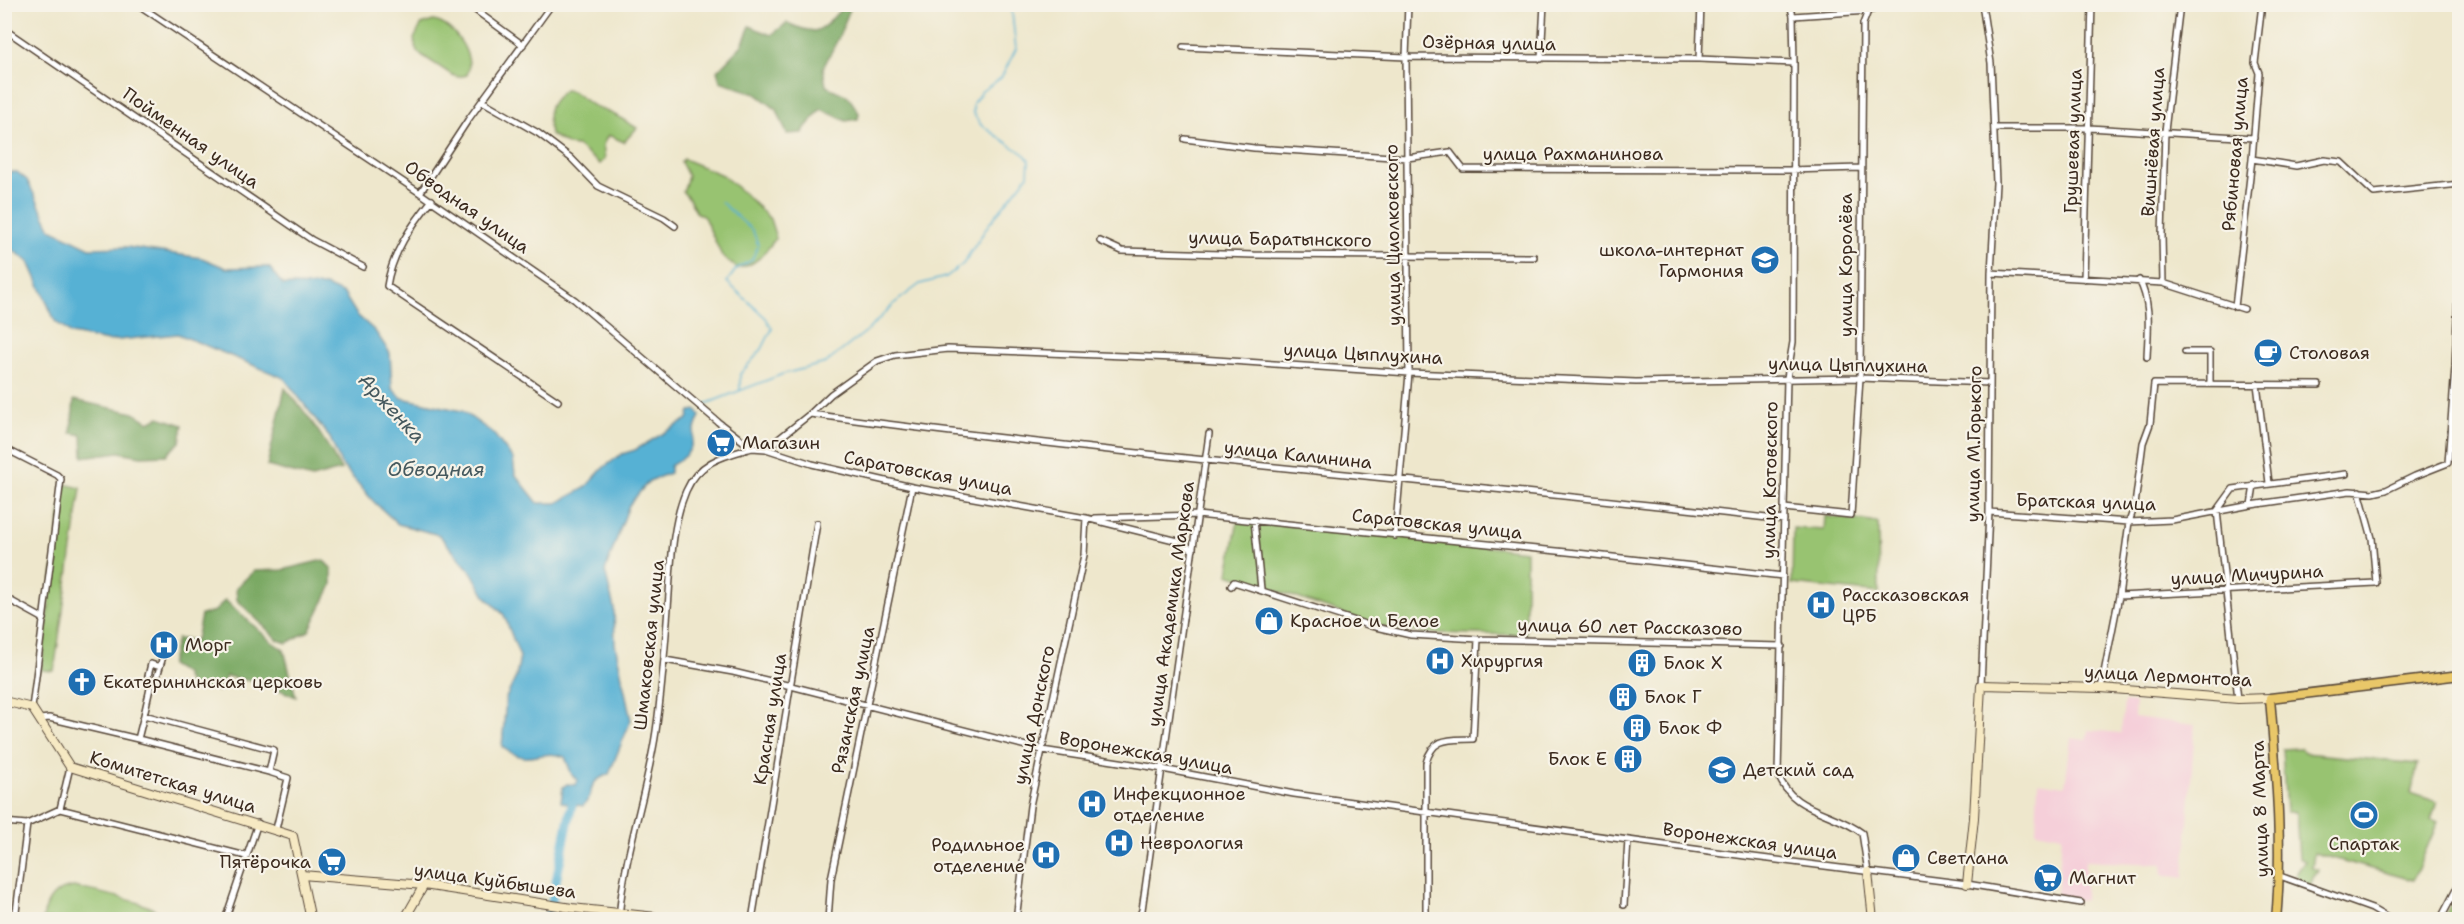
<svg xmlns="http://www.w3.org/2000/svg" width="2464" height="924" font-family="'Shantell Sans',sans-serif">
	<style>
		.built { fill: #f5cfd9 }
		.green { fill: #98c371; stroke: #6a7648; stroke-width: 1.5 }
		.forest { fill: #7aa963; stroke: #5a6a40; stroke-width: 1.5 }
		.water { fill: #57b1d4; stroke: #496e79; stroke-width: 1.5 }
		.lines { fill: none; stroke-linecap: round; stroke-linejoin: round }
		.stream { stroke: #57b1d4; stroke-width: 1.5 }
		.river { stroke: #57b1d4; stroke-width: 9 }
		.street-casing { stroke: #564638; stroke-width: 8 }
		.secondary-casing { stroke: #564638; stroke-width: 10 }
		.primary-casing { stroke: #564638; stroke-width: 11 }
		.street { stroke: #fff; stroke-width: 5 }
		.secondary { stroke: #f6e9c3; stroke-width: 8 }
		.primary { stroke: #e9c769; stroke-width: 8 }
		.labels { text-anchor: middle; stroke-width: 4.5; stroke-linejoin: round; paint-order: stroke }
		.street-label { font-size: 18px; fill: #3b2a1e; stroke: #f7f3e8 }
		.poi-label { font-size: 18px; fill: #3b2a1e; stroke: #f7f3e8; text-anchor: start }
		.water-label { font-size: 20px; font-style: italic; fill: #45595e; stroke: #f7f3e8 }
	</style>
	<rect width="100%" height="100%" fill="#f7f3e8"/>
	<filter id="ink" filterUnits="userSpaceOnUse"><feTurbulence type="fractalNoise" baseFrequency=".0167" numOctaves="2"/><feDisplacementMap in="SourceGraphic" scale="12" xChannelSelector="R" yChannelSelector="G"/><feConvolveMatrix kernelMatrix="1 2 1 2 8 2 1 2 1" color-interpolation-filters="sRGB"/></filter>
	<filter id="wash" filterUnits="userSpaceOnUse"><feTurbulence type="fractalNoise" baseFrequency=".008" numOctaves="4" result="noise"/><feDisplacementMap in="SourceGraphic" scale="24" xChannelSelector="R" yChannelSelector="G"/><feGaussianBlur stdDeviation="1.35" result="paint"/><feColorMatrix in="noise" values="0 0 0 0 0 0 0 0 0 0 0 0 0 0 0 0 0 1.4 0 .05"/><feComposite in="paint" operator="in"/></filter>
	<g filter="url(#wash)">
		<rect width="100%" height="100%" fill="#eee7cc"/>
		<path class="built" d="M2124,702L2135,703L2134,717L2195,725L2184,878L2163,875L2162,864L2085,861V901L2057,896L2062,836L2036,831L2038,782L2065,786L2071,738L2086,740L2088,730L2121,733Z"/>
		<path class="green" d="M433,21C453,23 476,56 467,75L458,77L452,75L417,52L414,39L421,25Z
			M564,90L572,91L592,105L617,116L637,128L624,142L608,135L603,145L605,159L600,164L577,146L568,145L550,134C546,111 547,105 564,90Z
			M684,159L722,175L746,195L770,219L776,238C765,253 756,266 737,268L722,256L704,217L696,212L689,199L683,192L688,176L681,162Z
			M64,484L81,488L54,671L41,670Z
			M1825,516L1878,523L1879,593L1792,584L1793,528L1824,530Z
			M1238,520L1526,551V635L1427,633L1403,631L1379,626L1228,574Z
			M2300,748L2304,753L2418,764L2411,793L2437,802L2431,819L2438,822L2413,880L2314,853L2312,868L2318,870L2317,873H2315L2310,886L2298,881L2296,874L2305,861L2299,858L2296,812H2286L2282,749Z
			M74,887C92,892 159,902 164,919H43C46,901 54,889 74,887Z
			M2459,889V919H2443Z"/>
		<path class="forest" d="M842,8L850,9L838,39L823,68L826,86L848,96L859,113L858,119L846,121L821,109L805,128L803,133L787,134L777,110L756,94L720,81L717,71L742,45L750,26L771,35L787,23C820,37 819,32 842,8Z
			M285,388C308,414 326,440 341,470L312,478L267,466Z
			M74,400L134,413L149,422L159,417L183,425L180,442L166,455L141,456L119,452L83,457L82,435L71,433Z
			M323,560L332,569V585L309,631L287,643L278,640L237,600L236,588L254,571L282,570Z
			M225,600L272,642L284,650L296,697L266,684L226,676L219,691L189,685L185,674L170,665L177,639L196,640L201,615L215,611Z"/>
		<path class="water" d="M5,172H17L27,180L51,229L90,248L127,247L202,258L226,268L269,267L283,285L326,286L344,294L357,315L375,331L390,353L392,388L402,398L462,411L493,433L513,459L515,474L538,503H557L585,488L603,468L622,454L635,450L688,419L690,411L697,410L700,416C687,442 701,449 670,466V473L649,481L629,505L605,571L614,608L615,644L631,720L609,774C582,785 598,791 583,806L561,802L563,787L567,784L576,785L577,780L572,775L565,757C539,747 531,769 502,747L506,698L516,677L520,657L504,615L485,596L472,573L439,535L398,524L374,502L341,464L330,438L284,378L178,334L108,341L71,334L55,321L29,262L5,244Z"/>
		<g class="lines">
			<path class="stream" d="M721,202L753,231L758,245L752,260L737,268L727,282L766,318L772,329L762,349L740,374V390
				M703,405L783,374L826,363L868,330L896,302L920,284L946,277L963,264L989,224L1028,175L1029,160L1025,155L981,125L973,113V103L982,91L1001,78L1016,49L1011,4"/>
			<path class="river" d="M548,920L572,804"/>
		</g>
	</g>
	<g filter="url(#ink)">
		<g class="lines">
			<g class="street-casing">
				<path id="street" d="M137,4L420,193L575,300L718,422L752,448L766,449L812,464L912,487L1086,518L1178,541L1193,550
					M467,4L523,45
					M1790,4L1793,16L1794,63L1793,342L1787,378L1778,774C1791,812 1834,811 1862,833L1868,872
					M1793,16L1868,11
					M4,29L312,240L363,267
					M1183,47L1406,57L1699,59L1794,63
					M1541,59L1544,4
					M1699,59L1701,4
					M482,101L538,133L571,158L598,186L664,218L675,226
					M1995,128H2089L2254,138
					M1185,139L1254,148L1407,158L1450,152L1463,169L1789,170L1861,168
					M2252,159L2296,166L2324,160L2341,162L2374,193L2460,184
					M420,193L468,120L552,4
					M432,200C411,226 392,253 387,286L558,401
					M1100,241L1122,251L1254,255L1534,257
					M1991,273L2163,283L2244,309
					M2084,279L2092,4
					M2139,280C2152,304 2148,330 2147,357
					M2163,283L2162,235L2165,131L2180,4
					M2235,307L2252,159L2259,73L2255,63L2262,4
					M2185,352H2210V384
					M2257,384L2269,483
					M810,414C1134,458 1460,482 1784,520
					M4,448L57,475L61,479L32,708
					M766,449L810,414L831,394L877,361L895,355L948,349L1201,359L1409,373L1636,382L1860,378L1990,383
					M2251,505L2254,485
					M1784,508L1851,515L1860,378L1863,24L1868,11L1893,4
					M1989,512L2129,522L2172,520L2251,505L2350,491L2373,493L2386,490L2415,476L2448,463L2455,367L2460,245
					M1095,518L1197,515L1577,553L1783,576
					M1254,520L1261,589
					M1395,536L1409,373L1406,57L1408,4
					M1231,586L1234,582L1371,626L1411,635L1478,639L1782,646
					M2119,596L2376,583L2372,538L2359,491
					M4,597L44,619
					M665,660L733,672L791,686L1042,750L1152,767L1294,794L1745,856L1967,884L2081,903
					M151,684L147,680L151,664L160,667
					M1981,685L1989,512L1991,273L1996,183L1991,63L1982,4
					M2101,688L2119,596L2129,522L2135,505L2143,443L2150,424L2154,384L2319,385
					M2238,699L2217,511L2233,489L2346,474
					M144,715L151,684L156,680L164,653
					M40,719L49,718L138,739
					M269,772L138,739L144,715L274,750L269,772L288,778L276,829
					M60,809L246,856
					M4,822L27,824L60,809L70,767
					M2280,876L2372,909L2391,920
					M1624,905L1628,840
					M15,920L27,824
					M225,920L258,823
					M619,920C623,856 647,794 656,731C662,690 665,649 668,608C671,570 671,526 686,491C699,461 724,456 752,448
					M752,920L817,523
					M828,920L831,879L912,487
					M1016,920L1030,806L1084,555L1086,518
					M1138,920L1142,910L1209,434
					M1426,920V763C1433,736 1450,740 1473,739L1478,639
					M2440,920L2460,882"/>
			</g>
			<g class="secondary-casing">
				<path id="secondary" d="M4,701L32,708L70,767L293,836L311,920
					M1868,872L1873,920
					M302,875L424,885L572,908L684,920
					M1967,884L1974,818L1981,685L2101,688L2238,699L2270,698
					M404,920L424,885"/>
			</g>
			<g class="primary-casing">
				<path id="primary" d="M2276,920C2283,845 2276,772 2270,698L2460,675"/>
			</g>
			<use href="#street" class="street"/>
			<use href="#secondary" class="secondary"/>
			<use href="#primary" class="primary"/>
		</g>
	</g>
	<defs>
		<g id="school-disc" transform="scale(1.5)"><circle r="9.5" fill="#1f6fb2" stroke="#f7f3e8"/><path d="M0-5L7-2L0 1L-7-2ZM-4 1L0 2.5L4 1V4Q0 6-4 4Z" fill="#fff"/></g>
		<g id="cafe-disc" transform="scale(1.5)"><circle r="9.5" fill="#1f6fb2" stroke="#f7f3e8"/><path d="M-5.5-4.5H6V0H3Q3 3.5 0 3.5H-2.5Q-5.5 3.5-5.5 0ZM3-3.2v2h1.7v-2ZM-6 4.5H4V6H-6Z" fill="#fff"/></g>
		<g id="supermarket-disc" transform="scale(1.5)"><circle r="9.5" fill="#1f6fb2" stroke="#f7f3e8"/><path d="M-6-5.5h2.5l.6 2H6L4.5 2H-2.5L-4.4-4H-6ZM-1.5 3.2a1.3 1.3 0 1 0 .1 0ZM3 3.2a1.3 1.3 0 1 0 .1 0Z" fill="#fff"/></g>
		<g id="hospital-disc" transform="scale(1.5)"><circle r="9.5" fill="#1f6fb2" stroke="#f7f3e8"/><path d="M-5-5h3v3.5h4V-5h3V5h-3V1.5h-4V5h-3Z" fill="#fff"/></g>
		<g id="shop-disc" transform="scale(1.5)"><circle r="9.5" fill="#1f6fb2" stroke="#f7f3e8"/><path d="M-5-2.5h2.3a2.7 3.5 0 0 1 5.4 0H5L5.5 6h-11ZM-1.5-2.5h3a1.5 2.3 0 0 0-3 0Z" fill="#fff"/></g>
		<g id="building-disc" transform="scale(1.5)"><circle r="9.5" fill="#1f6fb2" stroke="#f7f3e8"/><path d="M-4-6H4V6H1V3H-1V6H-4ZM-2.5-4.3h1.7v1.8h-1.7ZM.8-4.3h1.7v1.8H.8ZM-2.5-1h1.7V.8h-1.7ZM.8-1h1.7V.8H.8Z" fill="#fff"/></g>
		<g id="church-disc" transform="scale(1.5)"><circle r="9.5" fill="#1f6fb2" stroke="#f7f3e8"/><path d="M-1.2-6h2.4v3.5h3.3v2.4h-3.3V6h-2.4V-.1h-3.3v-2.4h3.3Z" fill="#fff"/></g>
		<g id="stadium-disc" transform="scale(1.5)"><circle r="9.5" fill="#1f6fb2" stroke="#f7f3e8"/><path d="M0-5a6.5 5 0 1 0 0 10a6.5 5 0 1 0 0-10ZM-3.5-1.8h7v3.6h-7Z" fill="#fff"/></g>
	</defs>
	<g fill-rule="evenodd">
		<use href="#school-disc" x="1765" y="260"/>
		<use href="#cafe-disc" x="2268" y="353"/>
		<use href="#supermarket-disc" x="721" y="443"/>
		<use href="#hospital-disc" x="1821" y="605"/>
		<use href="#shop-disc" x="1269" y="621"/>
		<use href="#hospital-disc" x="164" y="645"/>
		<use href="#hospital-disc" x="1440" y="661"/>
		<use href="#building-disc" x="1642" y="663"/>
		<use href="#church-disc" x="82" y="682"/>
		<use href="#building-disc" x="1623" y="697"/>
		<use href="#building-disc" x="1637" y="728"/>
		<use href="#building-disc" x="1628" y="759"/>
		<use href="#school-disc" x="1722" y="770"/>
		<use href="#hospital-disc" x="1092" y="804"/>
		<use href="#stadium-disc" x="2364" y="815"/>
		<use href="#hospital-disc" x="1119" y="843"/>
		<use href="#hospital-disc" x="1046" y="855"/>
		<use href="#shop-disc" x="1906" y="858"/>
		<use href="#supermarket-disc" x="332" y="862"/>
		<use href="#supermarket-disc" x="2048" y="878"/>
	</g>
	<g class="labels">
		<g class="street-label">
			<text transform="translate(1489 43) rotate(1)" y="6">Озёрная улица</text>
			<text transform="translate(191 138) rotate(35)" y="6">Пойменная улица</text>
			<text transform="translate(2073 141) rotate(-88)" y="6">Грушевая улица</text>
			<text transform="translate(2153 142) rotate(-86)" y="6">Вишнёвая улица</text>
			<text x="1573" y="160">улица Рахманинова</text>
			<text transform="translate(2235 154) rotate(-85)" y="6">Рябиновая улица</text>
			<text transform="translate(467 207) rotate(35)" y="6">Обводная улица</text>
			<text transform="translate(1393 235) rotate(-91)" y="6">улица Циолковского</text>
			<text transform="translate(1280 239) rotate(1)" y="6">улица Баратынского</text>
			<text transform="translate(1846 265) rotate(-90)" y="6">улица Королёва</text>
			<text transform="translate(1363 354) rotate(3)" y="6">улица Цыплухина</text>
			<text transform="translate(1848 365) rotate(1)" y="6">улица Цыплухина</text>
			<text transform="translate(1974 444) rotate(-89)" y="6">улица М.Горького</text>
			<text transform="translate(1298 455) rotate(6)" y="6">улица Калинина</text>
			<text transform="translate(928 473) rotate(11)" y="6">Саратовская улица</text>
			<text transform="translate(1770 480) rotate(-89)" y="6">улица Котовского</text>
			<text transform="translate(2086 502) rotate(2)" y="6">Братская улица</text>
			<text transform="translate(1437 524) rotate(6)" y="6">Саратовская улица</text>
			<text transform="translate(2247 575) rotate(-3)" y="6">улица Мичурина</text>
			<text transform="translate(1171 604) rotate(-82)" y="6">улица Академика Маркова</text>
			<text transform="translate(1630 627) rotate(1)" y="6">улица 60 лет Рассказово</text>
			<text transform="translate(649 645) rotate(-84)" y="6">Шмаковская улица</text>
			<text transform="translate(2168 676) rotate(3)" y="6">улица Лермонтова</text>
			<text transform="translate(853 700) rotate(-78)" y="6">Рязанская улица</text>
			<text transform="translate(1034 715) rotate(-78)" y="6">улица Донского</text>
			<text transform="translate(770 719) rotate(-81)" y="6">Красная улица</text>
			<text transform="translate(1146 753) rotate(10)" y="6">Воронежская улица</text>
			<text transform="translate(173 782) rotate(17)" y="6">Комитетская улица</text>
			<text transform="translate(2260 809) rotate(-92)" y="6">улица 8 Марта</text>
			<text transform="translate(1750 841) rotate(8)" y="6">Воронежская улица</text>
			<text transform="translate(495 881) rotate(8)" y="6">улица Куйбышева</text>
		</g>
		<g class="poi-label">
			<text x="1744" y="256" text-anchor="end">школа-интернат<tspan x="1744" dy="21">Гармония</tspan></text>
			<text x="2289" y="359">Столовая</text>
			<text x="742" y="449">Магазин</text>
			<text x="1842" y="601">Рассказовская<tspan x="1842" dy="21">ЦРБ</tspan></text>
			<text x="1290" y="627">Красное и Белое</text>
			<text x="185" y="651">Морг</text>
			<text x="1461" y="667">Хирургия</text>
			<text x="1663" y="669">Блок Х</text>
			<text x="103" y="688">Екатерининская церковь</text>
			<text x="1644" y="703">Блок Г</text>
			<text x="1658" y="734">Блок Ф</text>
			<text x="1607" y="765" text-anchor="end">Блок Е</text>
			<text x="1743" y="776">Детский сад</text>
			<text x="1113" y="800">Инфекционное<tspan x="1113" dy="21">отделение</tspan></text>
			<text x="1140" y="849">Неврология</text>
			<text x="2364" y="850" text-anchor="middle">Спартак</text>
			<text x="1025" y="851" text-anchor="end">Родильное<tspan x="1025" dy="21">отделение</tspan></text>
			<text x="1927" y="864">Светлана</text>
			<text x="311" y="868" text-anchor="end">Пятёрочка</text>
			<text x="2069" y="884">Магнит</text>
		</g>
		<g class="water-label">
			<text transform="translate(392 408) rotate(47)" y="7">Арженка</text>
			<text x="436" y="476">Обводная</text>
		</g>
	</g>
	<rect width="2464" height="924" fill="none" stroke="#f7f3e8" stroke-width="24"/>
</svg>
